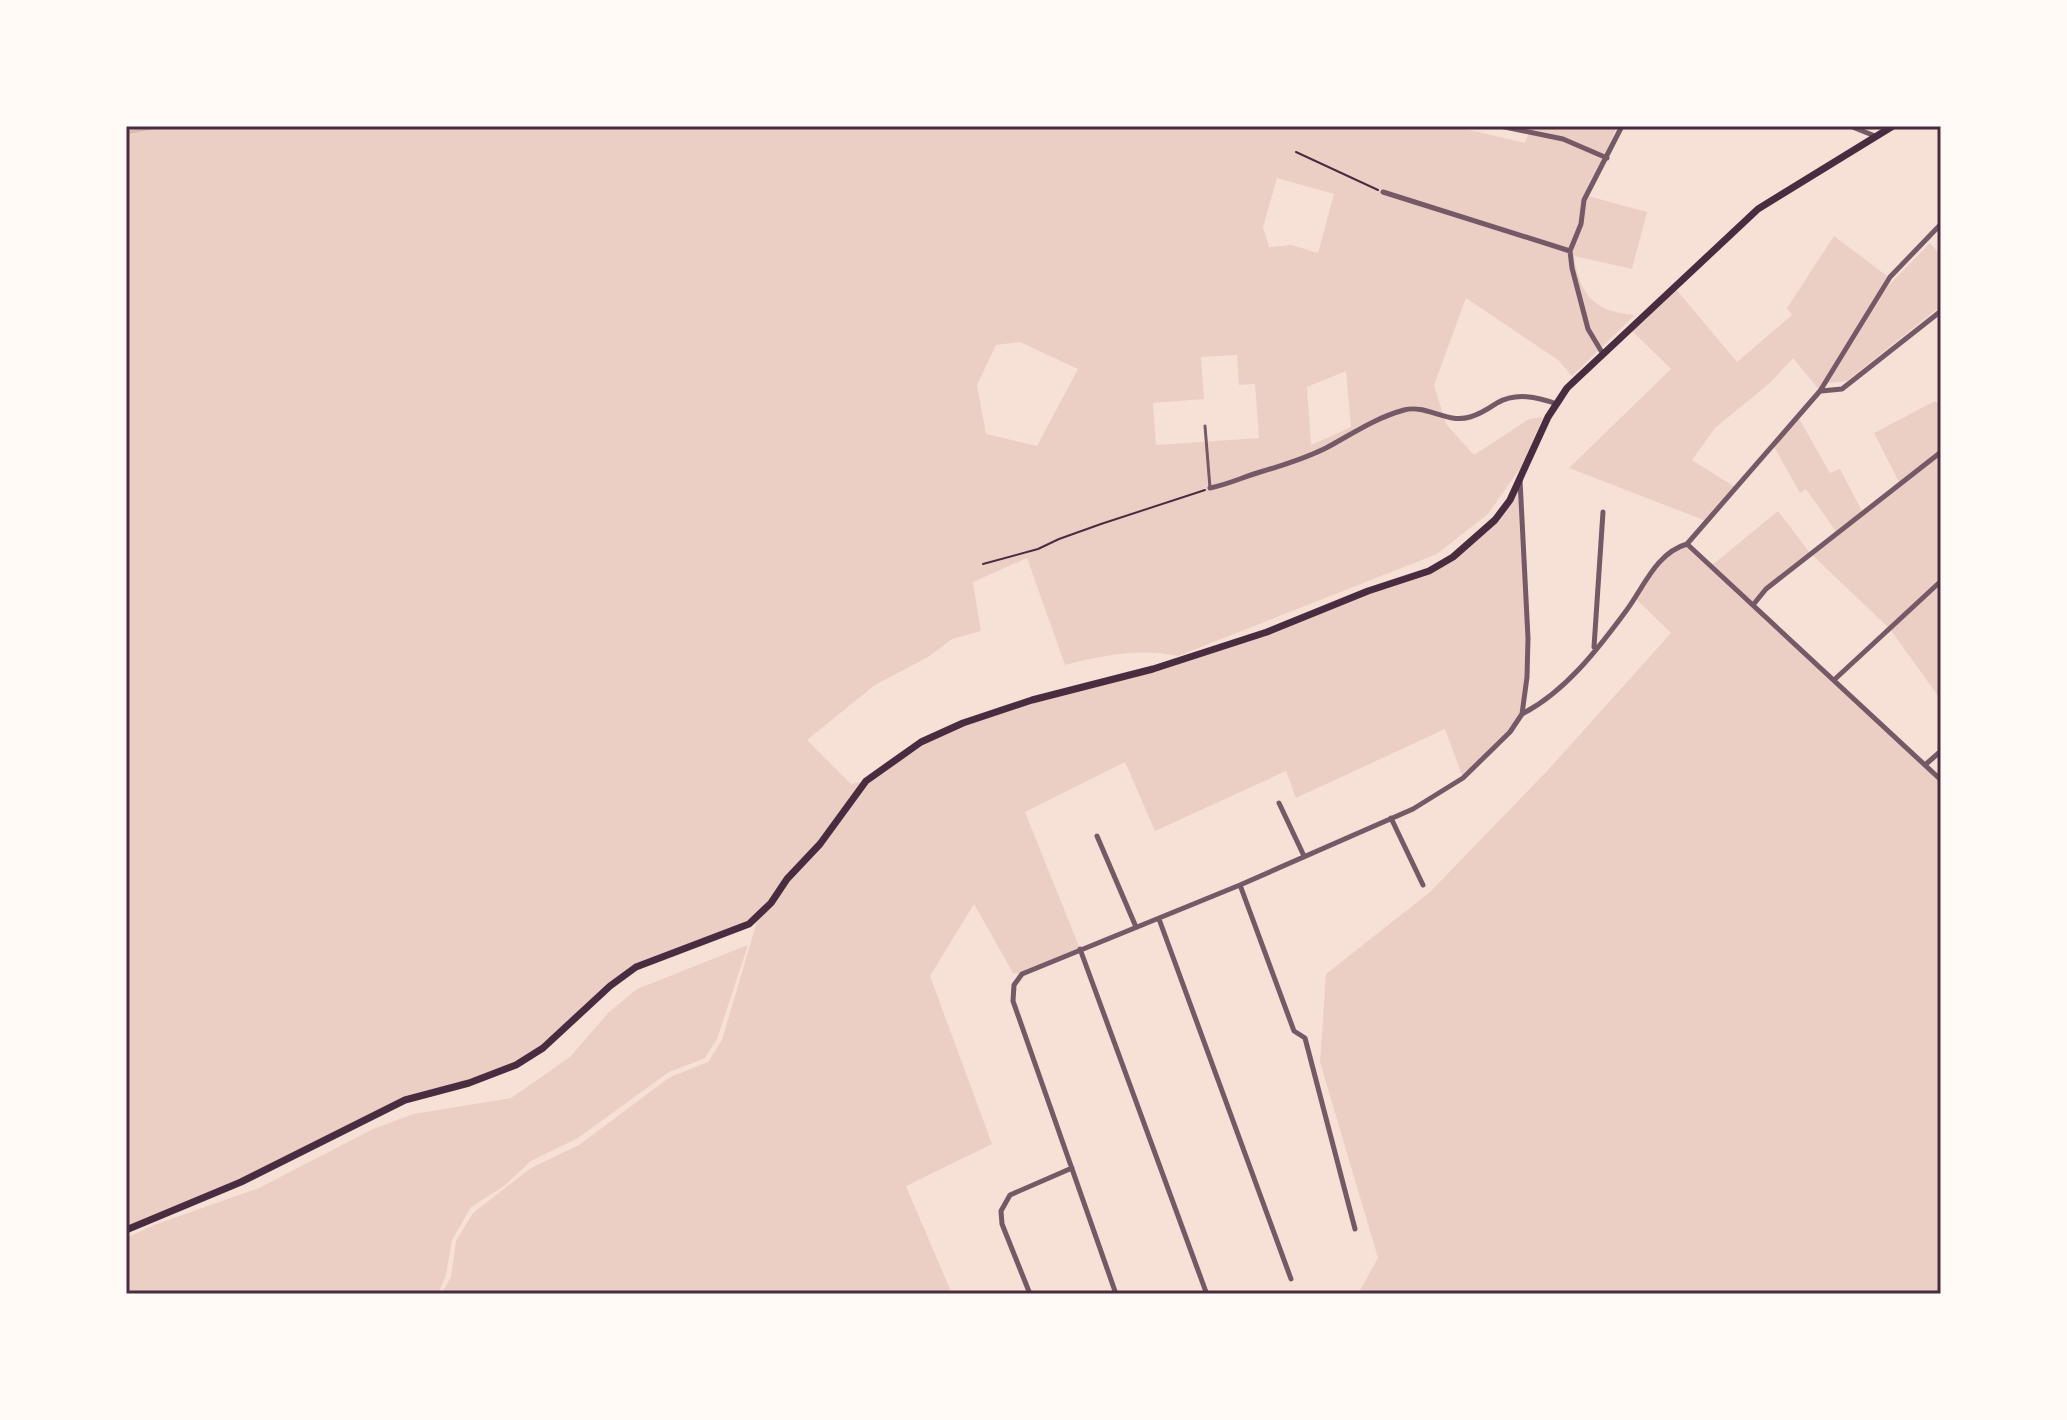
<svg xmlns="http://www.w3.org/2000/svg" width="2067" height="1420" font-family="'IBM Plex Sans',sans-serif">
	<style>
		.green { fill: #ebcfc5; fill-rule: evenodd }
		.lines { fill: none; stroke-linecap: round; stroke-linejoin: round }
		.stream { stroke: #dcb8b0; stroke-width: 3 }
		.path { stroke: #4a2c40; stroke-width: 2 }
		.service { stroke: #755966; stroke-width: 3 }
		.minor { stroke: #755966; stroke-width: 5 }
		.secondary { stroke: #4a2c40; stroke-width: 7 }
		.neatline { fill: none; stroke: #4a2c40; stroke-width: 3 }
	</style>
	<rect width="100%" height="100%" fill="#f7e1d7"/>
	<path class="green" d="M126,126H1453L1525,143L1531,126H1617L1588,196L1647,212L1632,269L1574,256C1580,296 1595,312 1635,315L1572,376L1558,360L1466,298L1434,385L1446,424L1474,455L1529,419L1543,417L1521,467L1488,514L1437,554L1178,656C1139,648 1104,655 1065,665L1027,558L973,582L981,631L952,639L928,657L875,685L807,740L851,784L866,781L921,742L963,723L1153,669L1400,582L1453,557L1495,520L1520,480L1528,638L1522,714L1510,732L1463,778L1445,729L1296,798L1286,771L1155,831L1125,762L1025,812L1080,949L1022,974L1013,973L974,904L930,976L992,1144L906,1186L952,1294H441L451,1277L456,1241L473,1213L531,1168L579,1145L670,1077L708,1062L722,1040L758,918L640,965L517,1068L404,1102L126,1232ZM1277,178L1334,194L1318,253L1292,245L1269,247L1263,227ZM1020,342L1078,369L1037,446L986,434L977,385L996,345ZM1237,355L1239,385L1255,384L1259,438L1156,445L1153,403L1204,399L1201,357ZM1346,371L1351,427L1311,445L1307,387Z
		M1834,236L1887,276L1820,391L1793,358L1771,382L1715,428L1692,460L1735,487L1706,521L1569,468L1671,369L1630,329L1675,288L1737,362L1792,315L1787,308Z
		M1930,243L1941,256V306L1847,381L1828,383L1887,287Z
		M1935,401L1941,407V700L1890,629L1811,554L1766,589L1753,605L1941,780V1294H1358L1378,1258L1320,1062L1326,974L1430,892L1548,770L1671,633L1635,598L1662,559L1687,544L1711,566L1778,511L1810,553L1837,533L1806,489L1800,493L1772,443L1797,415L1830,473L1840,469L1863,513L1900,484L1874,433Z
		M748,945L717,1039L705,1058L669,1072L578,1138L531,1161L504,1186L471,1207L452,1240L446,1275L438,1294H126V1238L154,1225L259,1188L373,1129L413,1114L511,1098L570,1057L609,1012L637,989Z"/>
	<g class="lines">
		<path class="stream" d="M126,133L161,126"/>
		<path class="path" d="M1296,152L1378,190
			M983,564L1038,549L1059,539L1101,524L1205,490"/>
		<path class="service" d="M1205,426L1210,488"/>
		<path class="minor" d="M1500,126L1563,139L1607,158
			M1850,126L1875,136
			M1383,192L1570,251
			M1603,354L1588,329L1572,268L1570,251L1581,224L1584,200L1622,126
			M1821,391L1842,389L1941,311
			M1210,488C1226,485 1241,478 1257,473C1281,466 1304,459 1326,448C1352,434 1375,418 1404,410C1427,404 1446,424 1470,417C1481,414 1488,409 1497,403C1516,392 1537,397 1557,404
			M1687,544L1941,780
			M1753,605L1766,589L1941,452
			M1594,647L1603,512
			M1834,680L1941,581
			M1522,714C1565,692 1598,649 1626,611C1644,587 1656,553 1687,544L1820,391L1890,277L1941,224
			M1925,765L1941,751
			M1279,803L1304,856
			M1391,818L1423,885
			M1097,836L1136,927
			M1240,885L1294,1031L1305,1038L1355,1229
			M1159,919L1291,1279
			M1080,949L1206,1292
			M1030,1294L1002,1224L1001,1211L1010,1195L1072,1168
			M1116,1294L1013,1001L1014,985L1022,974L1240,885L1413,809L1463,778L1510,732L1522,714L1527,677L1528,638L1520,480"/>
		<path class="secondary" d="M126,1230L241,1182L405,1100L469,1083L516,1065L543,1048L610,986L636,967L749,924L771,903L787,879L820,844L866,781L921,742L963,723L1032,700L1153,669L1267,632L1368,591L1429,571L1453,557L1495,520L1510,500L1548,417L1567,388L1758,209L1893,126"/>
	</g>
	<rect width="2067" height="1420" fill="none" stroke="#fffaf5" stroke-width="256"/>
	<rect x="128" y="128" width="1811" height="1164" class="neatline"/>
</svg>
